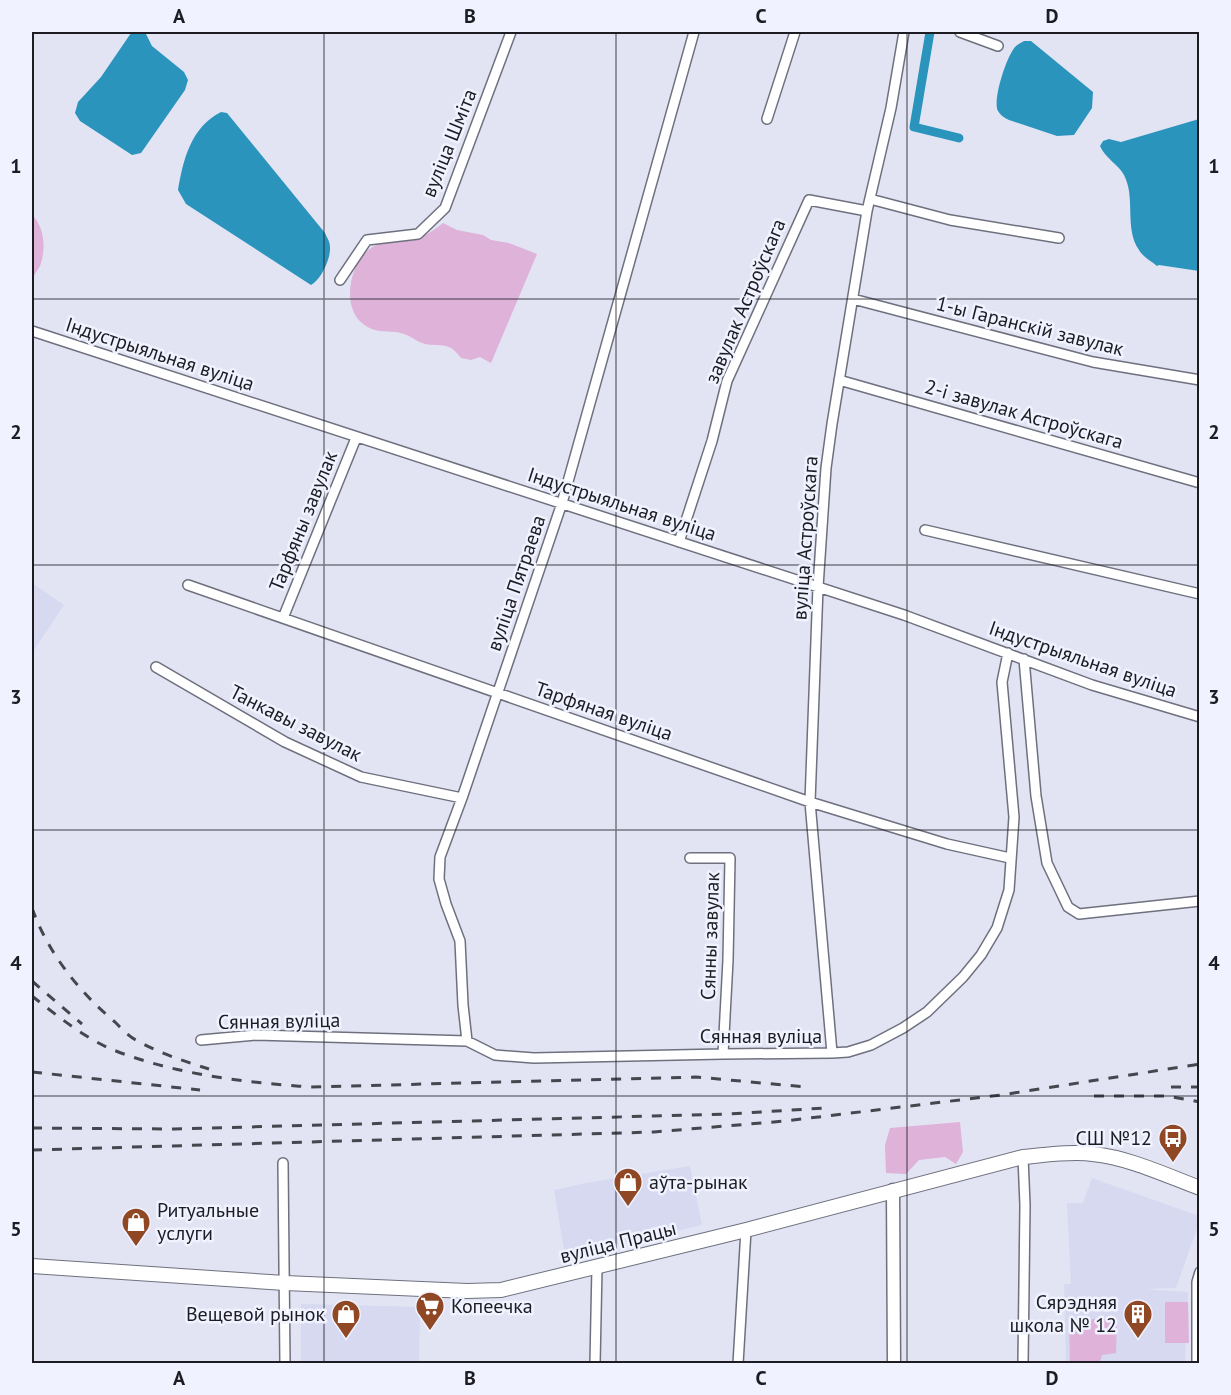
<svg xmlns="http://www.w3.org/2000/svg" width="1231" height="1395" font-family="'PT Sans',sans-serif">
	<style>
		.built { fill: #d6d9f0 }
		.green { fill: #deb2d9 }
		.water { fill: #2b94bc }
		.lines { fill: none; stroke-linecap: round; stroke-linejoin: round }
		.canal { stroke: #2b94bc; stroke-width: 9 }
		.minor-casing { stroke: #6e707e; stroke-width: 12 }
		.tertiary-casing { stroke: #6e707e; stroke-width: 15 }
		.secondary-casing { stroke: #6e707e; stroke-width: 16 }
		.minor { stroke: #fff; stroke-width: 9 }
		.tertiary { stroke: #fff; stroke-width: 12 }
		.secondary { stroke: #fff; stroke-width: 14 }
		.rail { stroke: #46464f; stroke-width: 3; stroke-dasharray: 10 10; stroke-linecap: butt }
		.grid { fill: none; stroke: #1c1c22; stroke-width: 1.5; stroke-opacity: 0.55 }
		.labels { text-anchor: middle; stroke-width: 5; stroke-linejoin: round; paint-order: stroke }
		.street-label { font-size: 20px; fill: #1c1c22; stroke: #f0f2ff }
		.poi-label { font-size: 20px; fill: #1c1c22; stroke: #f0f2ff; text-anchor: end }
		.neatline { fill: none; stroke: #1c1c22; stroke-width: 2 }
		.grid-label { font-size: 20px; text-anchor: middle; font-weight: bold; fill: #1c1c22 }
	</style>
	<rect width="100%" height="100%" fill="#e2e4f4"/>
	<path class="built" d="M32,583L64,605L32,653Z
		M690,1166L702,1225L565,1256L554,1190L586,1183Z
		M1092,1178L1199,1216V1223L1176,1288L1144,1289L1188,1292L1185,1363H1066L1064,1284H1071L1067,1203H1083Z
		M301,1304L420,1307L419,1363H301Z"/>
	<path class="green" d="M32,215C45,227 46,250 40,266C38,270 34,274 33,279C32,284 32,289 32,294Z
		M443,223L457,230L483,235L491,240L509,243L537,254L491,363L480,357L471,360L461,358C449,341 441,347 425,344C417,342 411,336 404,334C393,330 382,333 372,329C344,318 347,283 358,262C365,249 382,240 397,239C401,239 406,240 411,239C423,238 433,231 443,223Z
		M960,1122L963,1152L956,1164L945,1157L919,1160L906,1174L886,1173L885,1145L890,1128Z
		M1165,1302H1188L1189,1343H1165Z
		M1117,1318L1116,1353L1102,1355L1100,1362L1070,1363L1069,1320Z"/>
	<path class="water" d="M137,32H145L152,46L184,72L188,80L185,90L141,153L132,155L80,121L75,113L78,102L101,77L131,33Z
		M1024,41H1031L1093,92L1092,108L1074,135L1057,136L1009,120C1005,118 1001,116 998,111C992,101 1007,54 1016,46C1018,44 1021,43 1024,41Z
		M221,112L227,113L325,233C327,238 330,241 330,247C331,258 321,280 311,285L186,204L178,190C183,160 191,127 221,112Z
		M1199,119V271L1159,265L1157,266C1151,261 1142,256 1139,250C1124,228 1136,198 1124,175C1118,164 1105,158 1100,146L1103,141L1109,139L1121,142Z"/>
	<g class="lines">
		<path class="canal" d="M930,32L914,127L959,138"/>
		<g class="minor-casing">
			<path id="minor" d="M960,32L998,46
				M767,119L795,32
				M870,199L950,220L1059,238
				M340,280L367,240L418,234L445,208L511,32
				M853,299L1093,362L1200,380
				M32,331L904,615L1092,685L1200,717
				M839,380L1200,483
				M925,530L1200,594
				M679,542L712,441L727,381L809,200L867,211
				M188,585L810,802L947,844L1010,858
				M283,618L356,438
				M1024,659L1036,796L1047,863L1068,907L1079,914L1200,901
				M156,667L285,742L361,777L462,798
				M690,858H730L728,960L723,1054
				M201,1040L256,1035L467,1041L495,1055L534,1058L723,1054L832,1053L848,1052L871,1045L903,1028L927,1012L963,977L981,955L997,928L1009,890L1014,817L1002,682L1008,653
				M467,1041L463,1005L460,941L446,904L439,879L440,857L462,798L562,503L694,32
				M832,1053L810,802L818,587L826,468L832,424L867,211L891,108L904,32
				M283,1163L285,1364
				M595,1364L597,1267
				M738,1364L746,1230
				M1023,1364L1025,1205L1023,1157
				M1197,1364V1282L1200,1272"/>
		</g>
		<g class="tertiary-casing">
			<path id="tertiary" d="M893,1190L894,1364"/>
		</g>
		<g class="secondary-casing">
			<path id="secondary" d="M32,1266L285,1283L467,1291L501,1290L746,1230L1023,1157C1046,1155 1070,1151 1093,1154C1130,1158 1165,1175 1200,1188"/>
		</g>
		<use href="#minor" class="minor"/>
		<use href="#tertiary" class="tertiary"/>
		<use href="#secondary" class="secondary"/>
		<path class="rail" d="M32,908C48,953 79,992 115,1022C121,1028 128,1036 136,1040C159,1053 183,1061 209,1069
			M32,981L82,1024
			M32,996C56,1015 87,1040 116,1051C178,1075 244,1082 310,1087L696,1077L806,1087
			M32,1072L200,1090
			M1171,1087H1200
			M1094,1096H1167L1200,1102
			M32,1128L174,1129L728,1114L825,1108
			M32,1150L654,1132L785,1121L1001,1095L1200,1064"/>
	</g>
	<path class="grid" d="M324,32V1364M616,32V1364M907,32V1364M32,299H1200M32,565H1200M32,830H1200M32,1096H1200"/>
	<defs>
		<g id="bus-pin" transform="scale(1.5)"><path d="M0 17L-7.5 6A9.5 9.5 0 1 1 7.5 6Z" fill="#8f4823" stroke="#f0f2ff"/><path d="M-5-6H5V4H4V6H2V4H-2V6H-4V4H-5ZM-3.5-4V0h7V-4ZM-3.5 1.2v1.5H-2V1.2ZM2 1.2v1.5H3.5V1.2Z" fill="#fff"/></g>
		<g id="shop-pin" transform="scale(1.5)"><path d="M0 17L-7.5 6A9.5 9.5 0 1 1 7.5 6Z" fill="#8f4823" stroke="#f0f2ff"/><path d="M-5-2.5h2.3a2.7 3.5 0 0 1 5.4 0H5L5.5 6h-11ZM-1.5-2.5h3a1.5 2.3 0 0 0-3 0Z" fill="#fff"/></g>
		<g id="supermarket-pin" transform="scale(1.5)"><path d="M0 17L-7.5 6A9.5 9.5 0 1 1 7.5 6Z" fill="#8f4823" stroke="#f0f2ff"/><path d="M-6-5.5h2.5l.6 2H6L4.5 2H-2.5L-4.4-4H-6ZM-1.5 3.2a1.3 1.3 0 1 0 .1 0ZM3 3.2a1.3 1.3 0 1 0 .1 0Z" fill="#fff"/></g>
		<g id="building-pin" transform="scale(1.5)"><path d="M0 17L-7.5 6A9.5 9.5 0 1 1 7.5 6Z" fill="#8f4823" stroke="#f0f2ff"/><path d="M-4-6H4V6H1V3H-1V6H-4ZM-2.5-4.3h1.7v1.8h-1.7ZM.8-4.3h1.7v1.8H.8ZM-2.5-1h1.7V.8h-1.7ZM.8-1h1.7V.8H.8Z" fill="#fff"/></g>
	</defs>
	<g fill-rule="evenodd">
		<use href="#bus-pin" x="1173" y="1138"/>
		<use href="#shop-pin" x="628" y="1182"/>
		<use href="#shop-pin" x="136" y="1222"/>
		<use href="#supermarket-pin" x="430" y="1306"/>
		<use href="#shop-pin" x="346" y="1314"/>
		<use href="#building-pin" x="1138" y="1314"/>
	</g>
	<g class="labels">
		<g class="street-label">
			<text transform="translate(449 143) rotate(-68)" y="7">вуліца Шміта</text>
			<text transform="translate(745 301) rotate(-67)" y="7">завулак Астроўскага</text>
			<text transform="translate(1030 326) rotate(14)" y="7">1-ы Гаранскій завулак</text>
			<text transform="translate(160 354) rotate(18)" y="7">Індустрыяльная вуліца</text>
			<text transform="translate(1024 414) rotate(16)" y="7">2-і завулак Астроўскага</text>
			<text transform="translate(622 504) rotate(18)" y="7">Індустрыяльная вуліца</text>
			<text transform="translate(303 521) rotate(-68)" y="7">Тарфяны завулак</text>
			<text transform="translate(805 538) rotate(-86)" y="7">вуліца Астроўскага</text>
			<text transform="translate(516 583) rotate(-71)" y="7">вуліца Пятраева</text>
			<text transform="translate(1083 659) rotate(19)" y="7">Індустрыяльная вуліца</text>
			<text transform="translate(604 711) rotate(19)" y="7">Тарфяная вуліца</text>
			<text transform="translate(296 723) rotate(27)" y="7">Танкавы завулак</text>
			<text transform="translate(710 936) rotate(-88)" y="7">Сянны завулак</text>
			<text transform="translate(279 1021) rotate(-1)" y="7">Сянная вуліца</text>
			<text x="761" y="1043">Сянная вуліца</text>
			<text transform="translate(618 1242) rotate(-14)" y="7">вуліца Працы</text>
		</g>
		<g class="poi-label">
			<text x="1152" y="1145">СШ №12</text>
			<text x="649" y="1189" text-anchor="start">аўта-рынак</text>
			<text x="157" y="1217" text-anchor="start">Ритуальные<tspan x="157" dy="23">услуги</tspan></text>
			<text x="1117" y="1309">Сярэдняя<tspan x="1117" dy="23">школа № 12</tspan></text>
			<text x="451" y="1313" text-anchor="start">Копеечка</text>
			<text x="325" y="1321">Вещевой рынок</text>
		</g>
	</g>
	<rect width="1231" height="1395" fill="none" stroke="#f0f2ff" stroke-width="66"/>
	<rect x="33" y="33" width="1165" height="1329" class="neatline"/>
	<g class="grid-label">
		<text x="179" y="23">A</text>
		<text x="470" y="23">B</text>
		<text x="761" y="23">C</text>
		<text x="1052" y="23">D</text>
		<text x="16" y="173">1</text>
		<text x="1214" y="173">1</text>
		<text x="16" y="439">2</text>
		<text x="1214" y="439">2</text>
		<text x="16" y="704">3</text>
		<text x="1214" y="704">3</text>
		<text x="16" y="970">4</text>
		<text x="1214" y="970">4</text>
		<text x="16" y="1236">5</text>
		<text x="1214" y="1236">5</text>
		<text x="179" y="1385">A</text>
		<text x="470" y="1385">B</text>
		<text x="761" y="1385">C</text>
		<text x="1052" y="1385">D</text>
	</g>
</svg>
